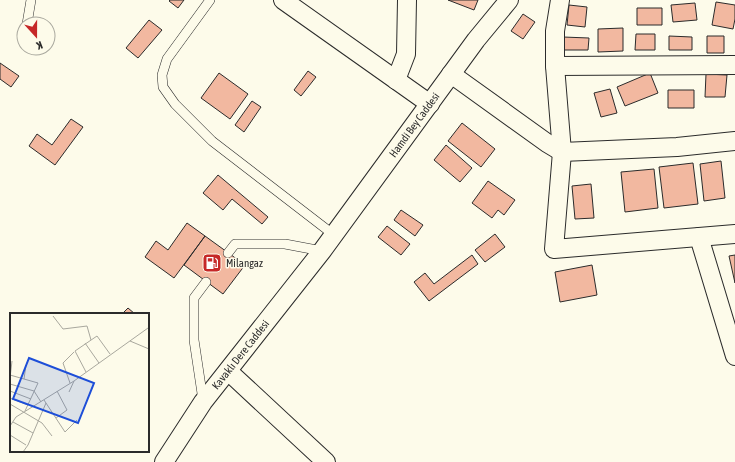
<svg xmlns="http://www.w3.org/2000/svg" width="735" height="462" font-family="'Asap Condensed',sans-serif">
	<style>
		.building { fill: #f2b8a0; stroke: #2b2b2b }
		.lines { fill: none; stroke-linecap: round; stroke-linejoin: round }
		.lane-casing { stroke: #2b2b2b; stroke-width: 10 }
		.street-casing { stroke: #2b2b2b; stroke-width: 20 }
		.lane { stroke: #fdfbea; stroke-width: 9 }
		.street { stroke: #fdfbea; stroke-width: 18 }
		.labels { text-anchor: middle; stroke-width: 3; stroke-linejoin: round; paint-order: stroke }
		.street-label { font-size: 11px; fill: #2b2b2b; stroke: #fdfbea }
		.poi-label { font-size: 11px; fill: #2b2b2b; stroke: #fdfbea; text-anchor: start }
		.inset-road { fill: none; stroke: #a9a89e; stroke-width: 1 }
		.view { fill: #1d4ed8; fill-opacity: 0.15; stroke: #1d4ed8; stroke-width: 2 }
		.inset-edge { fill: none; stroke: #2b2b2b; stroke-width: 2 }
	</style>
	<rect width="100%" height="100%" fill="#fdfbea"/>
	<path class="building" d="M170,0H184L178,8L169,1Z
		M448,0H478L474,10Z
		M716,2L735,5V19L733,29L712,25Z
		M695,3L697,20L673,22L671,5Z
		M569,5L587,7L585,27L567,25Z
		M637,8H662V25H637Z
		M523,14L535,22L523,39L511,31Z
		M149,20L162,30L138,58L126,48Z
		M623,28V51L598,52V29Z
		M636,34H655V50H635Z
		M669,36L692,37V50H669Z
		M707,36H724V53H707Z
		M563,37L589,38L588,50H562Z
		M0,63L19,76L11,87L0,79Z
		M308,71L316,77L301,96L294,90Z
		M219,73L248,94L230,119L201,98Z
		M650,73L658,93L625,106L617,87Z
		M706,74L727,75L725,97H705Z
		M610,89L617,113L601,117L594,93Z
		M668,90H694V108H668Z
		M252,101L261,107L244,132L235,125Z
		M71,119L83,127L55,165L29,146L37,134L52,145Z
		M462,123L495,149L481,167L448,141Z
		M446,145L472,168L460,182L434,160Z
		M721,161L725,198L704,201L700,164Z
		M693,163L698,204L664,208L659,167Z
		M654,169L658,208L625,212L621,172Z
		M218,175L268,217L262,224L232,199L223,210L203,193Z
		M488,181L515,200L504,215L498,210L492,218L472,203Z
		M591,184L594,218L575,219L572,186Z
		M401,210L423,225L415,236L394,220Z
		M187,223L205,236L174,278L145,257L156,241L168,250Z
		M387,226L410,244L401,255L378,237Z
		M495,234L505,247L485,262L475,250Z
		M205,236L245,265L223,294L184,265Z
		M472,255L478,264L429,301L414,282L425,273L434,284Z
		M735,255V283L729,256Z
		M592,265L597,295L560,302L555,272Z
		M128,308L135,314H122Z"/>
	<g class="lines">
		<g class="lane-casing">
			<path id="lane" d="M210,0L167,59L162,75L163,87L175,104L212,141L334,235
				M27,24L31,0
				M228,253L235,244H285L322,251
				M203,400L194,340V298L206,282"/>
		</g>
		<g class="street-casing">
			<g id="street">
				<path d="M283,0L430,104"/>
				<path d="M560,0L555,31V66L562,152L554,249L735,234"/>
				<path d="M555,66L735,65"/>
				<path d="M451,74L547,143L562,152L677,147L735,141"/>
				<path d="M396,80L406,54L407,0"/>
				<path d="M699,237L735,356"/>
				<path d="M228,371L326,462"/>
				<path id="s1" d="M164,462L203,402L322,251L476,40L509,0"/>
			</g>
		</g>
		<use href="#lane" class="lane"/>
		<use href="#street" class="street"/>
	</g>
	<defs>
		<g id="fuel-square" transform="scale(1)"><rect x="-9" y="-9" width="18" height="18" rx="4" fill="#c62828" stroke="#fdfbea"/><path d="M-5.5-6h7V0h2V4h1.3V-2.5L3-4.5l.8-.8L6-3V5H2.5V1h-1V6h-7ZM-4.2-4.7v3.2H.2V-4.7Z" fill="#fff"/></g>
	</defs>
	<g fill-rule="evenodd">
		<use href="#fuel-square" x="212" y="263"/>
	</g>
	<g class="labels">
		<g class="street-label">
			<text dy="4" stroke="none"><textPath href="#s1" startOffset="420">Hamdi Bey Caddesi</textPath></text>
			<text dy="4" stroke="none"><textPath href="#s1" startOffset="132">Kavaklı Dere Caddesi</textPath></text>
		</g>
		<g class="poi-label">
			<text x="226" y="267">Milangaz</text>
		</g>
	</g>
	<g transform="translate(10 313)">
		<rect width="139" height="139" fill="#fdfbea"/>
		<path class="inset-road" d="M43,3L53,16L77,13L81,27M120,28L139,36M75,30L89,50M76,59L65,38L87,23L100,41M0,62L28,70L15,98M0,65L2,48M14,66L16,52M60,70L53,50L64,39M0,71L24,78L31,89M0,78L21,86M59,79L64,68M0,85L18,92M34,87L55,119L67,107M0,91L32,110L42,123M46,105L57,97L47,78M3,109L23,120M0,113L6,104L64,68L138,15M0,122L16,132M13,139L18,132L36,90"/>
		<path class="view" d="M19,45L84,70L68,110L3,86Z"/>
		<rect width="139" height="139" class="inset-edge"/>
	</g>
	<g transform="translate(36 36) rotate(159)"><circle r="19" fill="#fdfbea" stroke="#a9a89e"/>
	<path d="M0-3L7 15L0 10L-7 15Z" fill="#c62828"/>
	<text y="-6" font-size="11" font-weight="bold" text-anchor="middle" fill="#2b2b2b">K</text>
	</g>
</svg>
